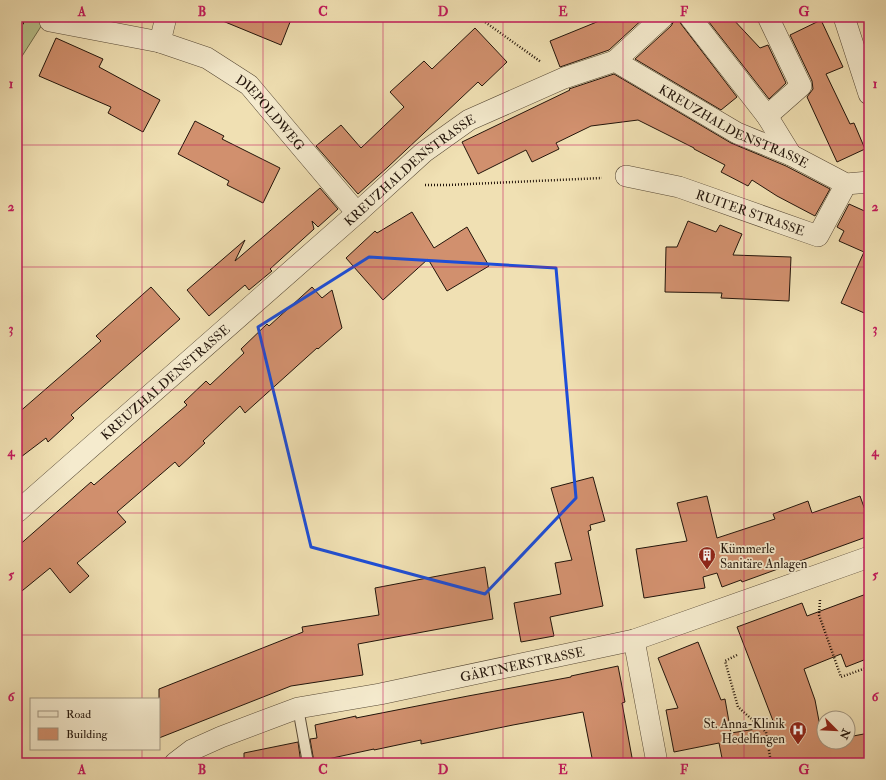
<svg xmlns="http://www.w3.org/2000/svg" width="886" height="780" font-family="'IM FELL Double Pica',serif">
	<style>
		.green { fill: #b9c28c; stroke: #6e6c4c }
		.building { fill: #d1906e; stroke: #23150b }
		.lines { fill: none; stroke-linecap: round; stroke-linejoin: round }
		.service-casing { stroke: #564835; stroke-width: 12 }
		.minor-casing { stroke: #564835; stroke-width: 22 }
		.path { stroke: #23150b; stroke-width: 2.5; stroke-dasharray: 1 2; stroke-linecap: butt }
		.service { stroke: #f5ebce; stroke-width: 10 }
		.minor { stroke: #f5ebce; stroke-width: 21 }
		.marked { fill: none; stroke: #1d4ed8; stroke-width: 3; stroke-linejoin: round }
		.grid { fill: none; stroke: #c2185b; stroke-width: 1; stroke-opacity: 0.55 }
		.labels { text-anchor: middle; stroke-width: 3.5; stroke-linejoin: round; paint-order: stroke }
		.street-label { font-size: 13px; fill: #23150b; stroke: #f5ebce }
		.poi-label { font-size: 13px; fill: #23150b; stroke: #f5ebce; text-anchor: start }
		.neatline { fill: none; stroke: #c2185b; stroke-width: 1.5 }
		.grid-label { font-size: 13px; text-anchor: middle; font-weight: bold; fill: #c2185b }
	</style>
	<rect width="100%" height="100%" fill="#f0e0b3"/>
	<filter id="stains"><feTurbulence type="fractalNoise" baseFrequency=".005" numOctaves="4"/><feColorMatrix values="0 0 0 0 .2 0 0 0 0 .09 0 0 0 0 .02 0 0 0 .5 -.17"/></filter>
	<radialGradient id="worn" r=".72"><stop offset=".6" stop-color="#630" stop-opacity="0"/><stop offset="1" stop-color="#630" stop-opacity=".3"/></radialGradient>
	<path class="green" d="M17,17H47L17,64Z"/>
	<path class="building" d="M213,17H292L281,45Z
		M609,17H645L609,50L560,67L550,41Z
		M675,17H678L681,24L737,97L721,110L635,59L671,26L674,21Z
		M705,17H731L760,48L768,45L786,83L769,99Z
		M821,20L843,67L826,74L850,124L854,123L865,149L837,162L807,97L813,89L812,81L790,35Z
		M475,28L507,62L482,86L478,82L388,167L358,194L316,146L341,125L361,148L404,107L390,92L424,61L432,69Z
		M56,38L103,59L99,67L160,100L143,132L108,113L111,107L39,76Z
		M614,74L731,143L786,166L830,189L815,216L777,196L752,180L748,186L721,172L725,165L694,149V148L638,120L591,126L556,143L559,149L532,162L526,150L478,174L462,142L570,90L569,89Z
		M195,121L224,136L222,139L280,168L263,203L227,185L229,181L178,154Z
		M320,188L338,209L318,227L312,221L314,229L270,269L272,271L249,290L245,285L209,316L187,290L245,240L235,261Z
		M849,204L869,213V315L841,303L864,252L839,241L844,231L837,227Z
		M412,212L434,248L467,227L489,266L447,291L428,259L383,300L346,258L375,231L377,233Z
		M688,221L716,232L720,225L742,234L733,255L791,257L789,301L721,298L722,293L665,292L666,247H677Z
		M151,287L180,319L71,415L74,418L48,442L46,438L17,460V414L101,341L96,336Z
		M312,287L322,298L332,290L342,328L318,349L317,348L245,413L240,406L203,441L205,443L179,467L175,462L117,512L126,522L77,563L89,576L70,593L50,568L17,595V547L91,482L94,485L187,405L184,402L206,381L210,385L244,353L241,349L267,324L269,326Z
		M593,477L605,521L590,525L591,530L588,531L603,606L550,617L554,636L521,642L514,603L561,594L555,563L572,560L551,488Z
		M707,496L717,538L775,519L773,514L808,501L812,513L860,496L869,521V536L742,582L741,580L722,587L717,573L703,577L705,588L644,598L636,549L687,541L677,503Z
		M485,567L493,619L358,644L363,675L291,686L159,738V689L303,632L302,627L379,615L375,588Z
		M869,593V658L846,667L841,654L804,669L815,700L823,742H848V737L869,733V763H723L719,743L674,752L666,710L678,708L658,658L698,642L721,700L725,699L731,733L775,726L737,627L802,603L807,616Z
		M618,666L625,702L622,703L633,763H593L583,712L513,725L421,744V740L374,750V749L314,762L310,739L317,738L315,725L356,716V718L468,696L571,677V676Z
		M298,742L301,763H244V753Z"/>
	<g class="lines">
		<g class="service-casing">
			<path id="service" d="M298,708L308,763"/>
		</g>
		<g class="minor-casing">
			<g id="minor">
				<path d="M690,17L767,116L791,155"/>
				<path d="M844,17L869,94"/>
				<path id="s1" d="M50,21L160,42L207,58L249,85L357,213"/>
				<path d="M160,42L166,17"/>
				<path d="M615,61L663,17"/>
				<path d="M767,116L801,86L768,17"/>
				<path id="s2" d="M626,176L679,187L818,236L846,184"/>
				<path id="s3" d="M17,512L357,213L424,152L469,120L564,78L615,61L737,133L791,155L846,184L869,182"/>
				<path d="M634,640L657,763"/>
				<path id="s4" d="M175,763L192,750L221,737L298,708L380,694L634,640L869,557"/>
			</g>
		</g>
		<path class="path" d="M478,17L541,62
			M17,23H26
			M425,185H448L602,178
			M820,600L819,615L841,677L869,667
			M737,655L725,661L738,707L766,732L771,763"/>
		<use href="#service" class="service"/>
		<use href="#minor" class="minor"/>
	</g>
	<path class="marked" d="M369,257L556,268L576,498L485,594L311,547L258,327Z"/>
	<path class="grid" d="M142,17V699M263,17V763M383,17V763M503,17V763M623,17V763M744,17V763M17,145H869M17,267H869M17,390H869M17,513H869M17,635H869M142,749V763"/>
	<defs>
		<g id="building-pin" transform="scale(0.9)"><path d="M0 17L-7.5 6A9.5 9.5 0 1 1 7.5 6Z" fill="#8f2418" stroke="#f5ebce"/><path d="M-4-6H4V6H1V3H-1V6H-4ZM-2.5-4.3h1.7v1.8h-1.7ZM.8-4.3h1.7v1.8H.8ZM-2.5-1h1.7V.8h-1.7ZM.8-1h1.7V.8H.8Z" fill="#fff"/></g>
		<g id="hospital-pin" transform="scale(0.9)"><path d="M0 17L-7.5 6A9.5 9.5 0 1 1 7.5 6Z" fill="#8f2418" stroke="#f5ebce"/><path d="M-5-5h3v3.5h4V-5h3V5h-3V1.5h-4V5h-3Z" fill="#fff"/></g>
	</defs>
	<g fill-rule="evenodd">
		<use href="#building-pin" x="707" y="555"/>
		<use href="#hospital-pin" x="798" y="730"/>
	</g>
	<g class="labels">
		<g class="street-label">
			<text dy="5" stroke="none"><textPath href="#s1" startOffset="246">DIEPOLDWEG</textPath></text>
			<text dy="5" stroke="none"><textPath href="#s3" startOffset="892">KREUZHALDENSTRASSE</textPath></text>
			<text dy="5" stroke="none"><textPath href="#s3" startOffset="521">KREUZHALDENSTRASSE</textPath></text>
			<text dy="5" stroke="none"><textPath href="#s2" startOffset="130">RUITER STRASSE</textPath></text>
			<text dy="5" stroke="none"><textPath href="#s3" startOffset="197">KREUZHALDENSTRASSE</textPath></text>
			<text dy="5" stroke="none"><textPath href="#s4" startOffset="364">GÄRTNERSTRASSE</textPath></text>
		</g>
		<g class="poi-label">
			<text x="720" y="553">Kümmerle<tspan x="720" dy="15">Sanitäre Anlagen</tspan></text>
			<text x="785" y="728" text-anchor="end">St. Anna-Klinik<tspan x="785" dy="15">Hedelfingen</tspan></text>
		</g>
	</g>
	<rect width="886" height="780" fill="none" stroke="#f0e0b3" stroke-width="44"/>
	<rect x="30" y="698" width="130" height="52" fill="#f5ebce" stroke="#a19580"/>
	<rect x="38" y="711" width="20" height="6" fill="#f5ebce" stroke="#a19580"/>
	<text x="66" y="718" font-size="12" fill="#23150b">Road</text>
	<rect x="38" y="728" width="20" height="12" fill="#d1906e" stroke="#a19580"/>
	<text x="66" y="738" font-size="12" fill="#23150b">Building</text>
	<g transform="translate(836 730) rotate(114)"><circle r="19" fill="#f5ebce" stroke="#a19580"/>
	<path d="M0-3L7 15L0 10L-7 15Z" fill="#8f2418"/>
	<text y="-6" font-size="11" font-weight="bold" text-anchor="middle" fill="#23150b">N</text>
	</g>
	<rect x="22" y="22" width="842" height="736" class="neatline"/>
	<g class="grid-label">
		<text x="82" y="16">A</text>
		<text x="202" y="16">B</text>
		<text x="323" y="16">C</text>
		<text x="443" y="16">D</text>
		<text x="563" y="16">E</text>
		<text x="684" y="16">F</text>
		<text x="804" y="16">G</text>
		<text x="11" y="88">1</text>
		<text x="875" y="88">1</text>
		<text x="11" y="211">2</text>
		<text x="875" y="211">2</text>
		<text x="11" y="333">3</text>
		<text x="875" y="333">3</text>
		<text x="11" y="456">4</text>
		<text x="875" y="456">4</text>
		<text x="11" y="579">5</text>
		<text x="875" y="579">5</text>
		<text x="11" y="701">6</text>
		<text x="875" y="701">6</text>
		<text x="82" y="774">A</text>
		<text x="202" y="774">B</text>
		<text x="323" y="774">C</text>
		<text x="443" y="774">D</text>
		<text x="563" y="774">E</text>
		<text x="684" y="774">F</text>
		<text x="804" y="774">G</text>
	</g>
	<rect width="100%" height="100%" filter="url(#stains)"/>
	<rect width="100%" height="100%" fill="url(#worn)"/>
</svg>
